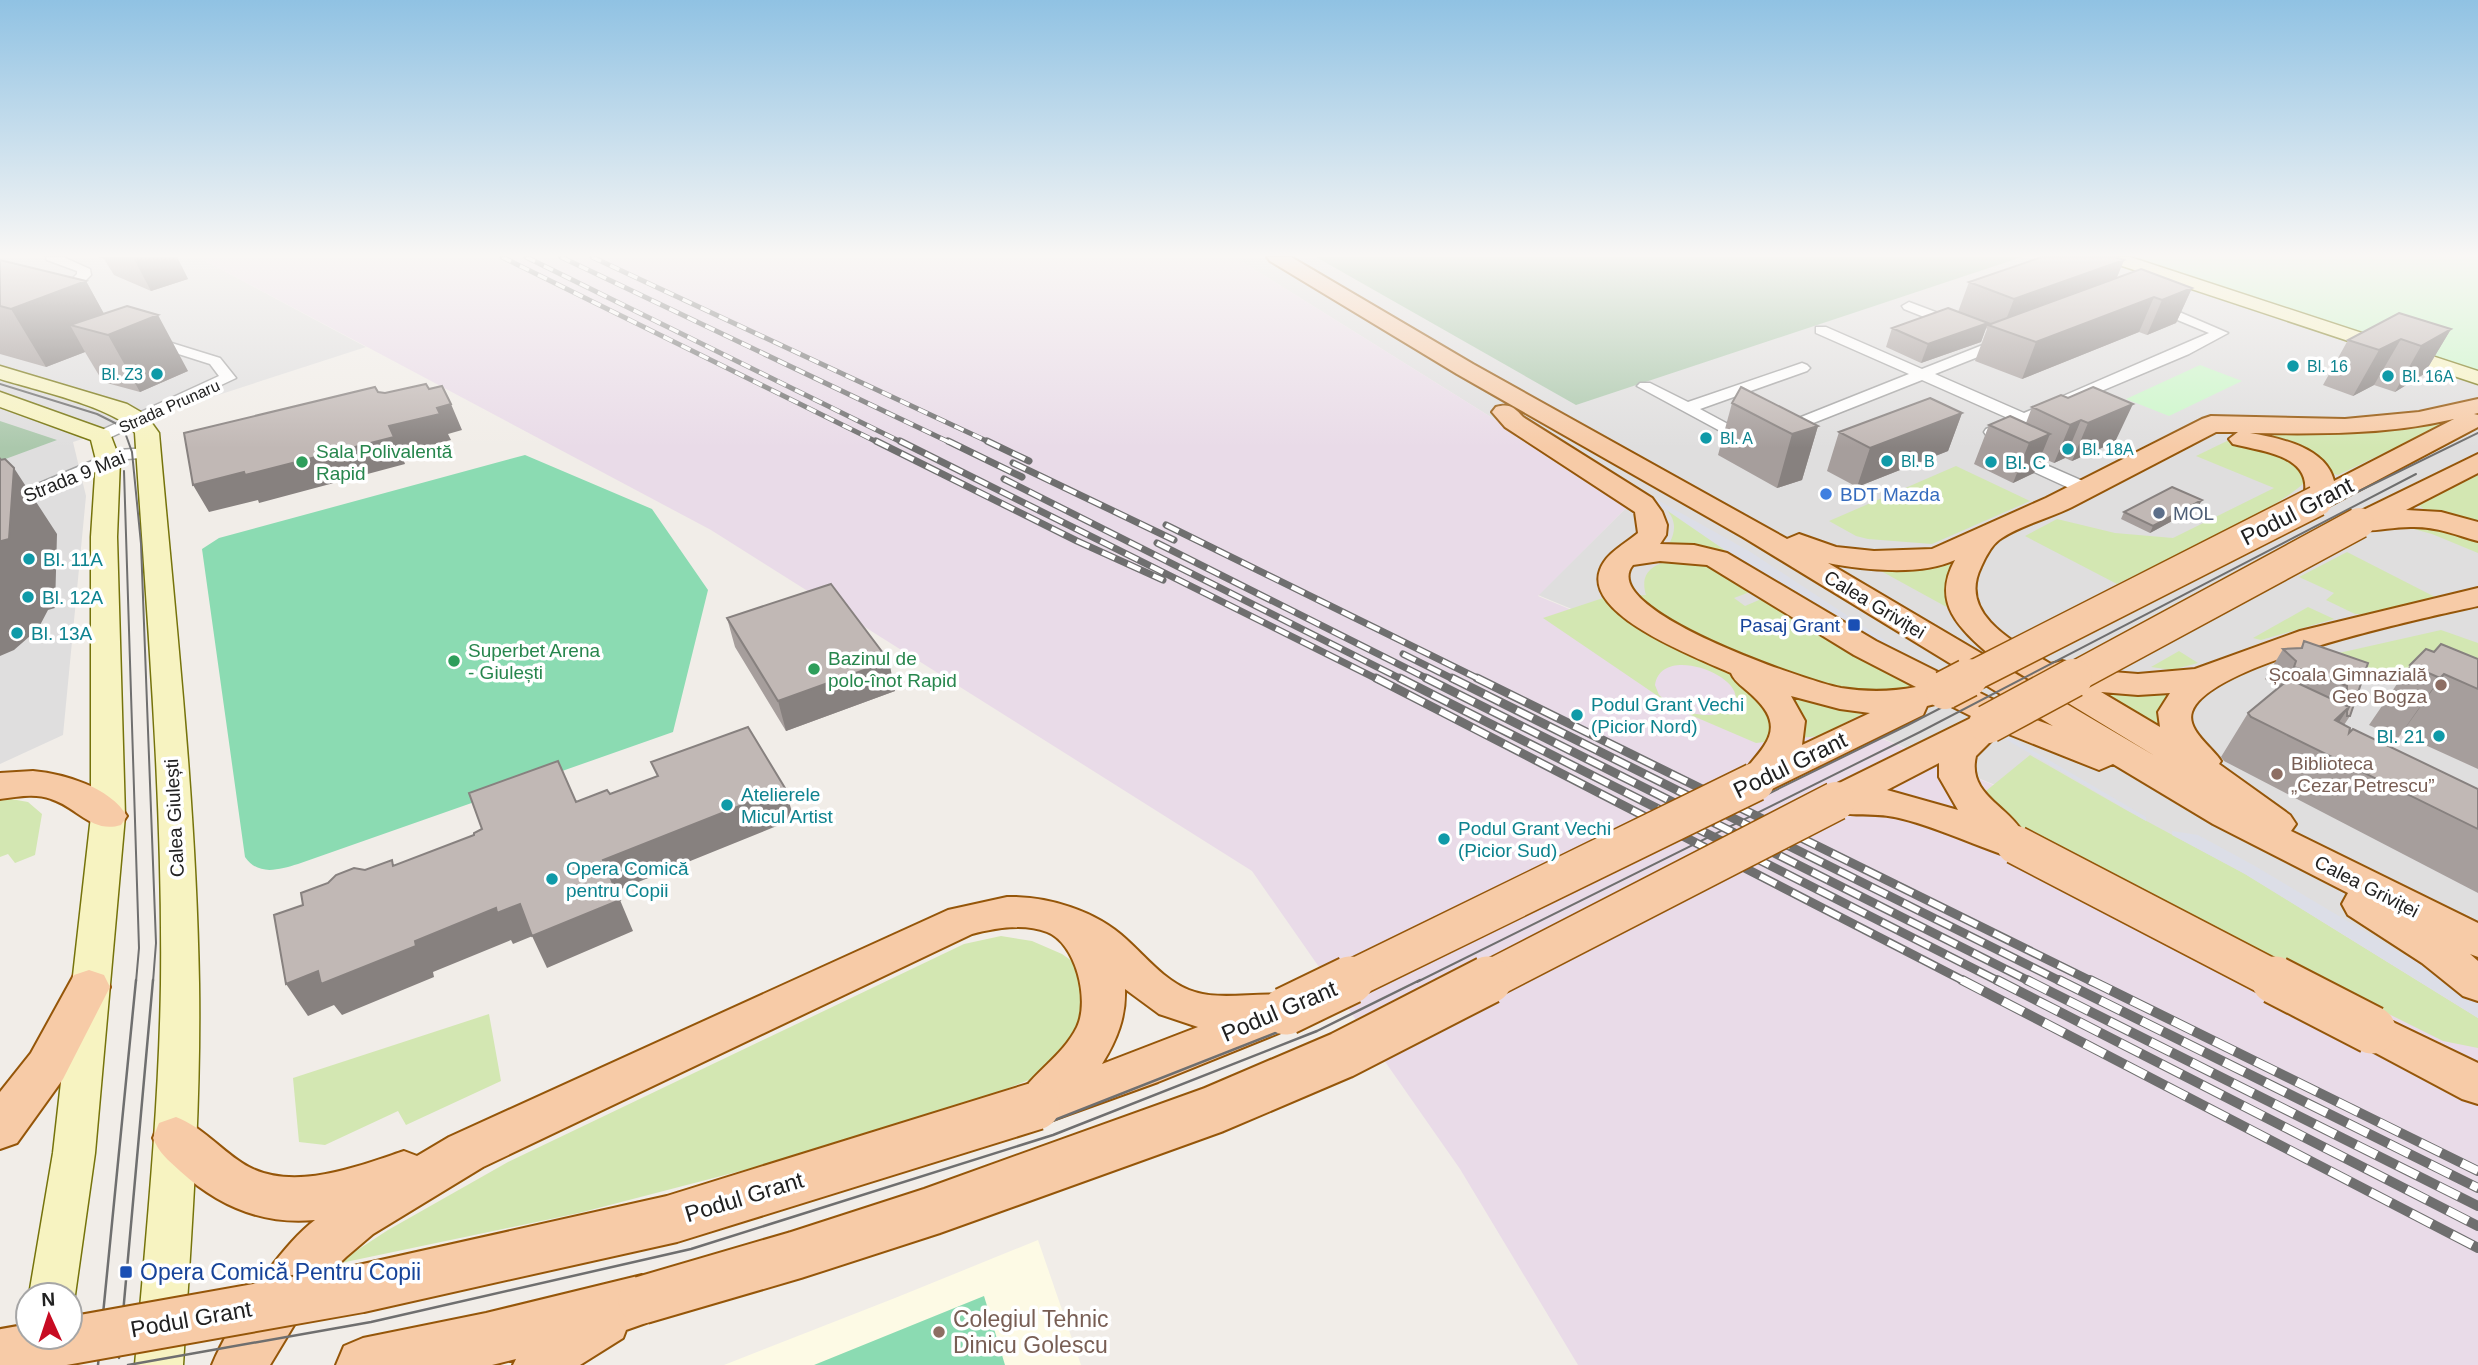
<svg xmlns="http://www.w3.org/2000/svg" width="2478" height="1365" font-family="Arial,sans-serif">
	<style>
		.residential { fill: #dfdede }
		.industrial { fill: #e9dbe8 }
		.education { fill: #fdfae5 }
		.grass { fill: #d3e7b2 }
		.cemetery { fill: #abc8ac }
		.park { fill: #cbf7c9 }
		.pitch { fill: #8bdbb2 }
		.plaza { fill: #dcdee7 }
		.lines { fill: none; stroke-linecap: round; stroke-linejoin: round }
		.street-casing { stroke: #a2a2a2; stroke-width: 3 }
		.secondary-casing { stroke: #75730b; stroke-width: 3 }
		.primary-casing { stroke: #955609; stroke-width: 4 }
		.street { fill: #fff; fill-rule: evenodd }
		.secondary { fill: #f7f3c1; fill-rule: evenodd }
		.primary { fill: #f7cba7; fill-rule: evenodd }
		.tram-far1 { stroke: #6f6f6f; stroke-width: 2 }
		.tram { stroke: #6f6f6f; stroke-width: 2.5 }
		.rail-far3-casing { stroke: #6f6f6f; stroke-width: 5 }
		.rail-far2-casing { stroke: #6f6f6f; stroke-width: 7 }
		.rail-far1-casing { stroke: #6f6f6f; stroke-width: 9 }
		.rail-casing { stroke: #6f6f6f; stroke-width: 10 }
		.rail-far3 { stroke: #fff; stroke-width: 3.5; stroke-dasharray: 10; stroke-linecap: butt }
		.rail-far2 { stroke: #fff; stroke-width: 4.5; stroke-dasharray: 14; stroke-linecap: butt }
		.rail-far1 { stroke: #fff; stroke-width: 6; stroke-dasharray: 18; stroke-linecap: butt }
		.rail { stroke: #fff; stroke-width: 8; stroke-dasharray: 23; stroke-linecap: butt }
		.primary-bridge-far2-casing { stroke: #955609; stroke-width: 33; stroke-linecap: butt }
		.primary-bridge-far1-casing { stroke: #955609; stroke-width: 41; stroke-linecap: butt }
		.primary-bridge-casing { stroke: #955609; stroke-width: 51; stroke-linecap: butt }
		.primary-bridge-far2 { stroke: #f7cba7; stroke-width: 30 }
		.primary-bridge-far1 { stroke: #f7cba7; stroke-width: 38 }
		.primary-bridge { stroke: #f7cba7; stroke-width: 47 }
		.wall { fill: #a69e9c }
		.shaded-wall { fill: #87817f }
		.building { fill: #c1b8b5; stroke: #87817f; stroke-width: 2 }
		.culture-dot { fill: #0f9aa8; stroke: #fff; stroke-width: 2.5 }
		.leisure-dot { fill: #2e9e5b; stroke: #fff; stroke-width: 2.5 }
		.shop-dot { fill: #3f7fe0; stroke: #fff; stroke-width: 2.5 }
		.service-dot { fill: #5c6f8a; stroke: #fff; stroke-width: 2.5 }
		.transit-dot { fill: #1a4fb4; stroke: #fff; stroke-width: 2.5 }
		.education-dot { fill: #8d6e63; stroke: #fff; stroke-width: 2.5 }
		.labels { text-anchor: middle; stroke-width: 7; stroke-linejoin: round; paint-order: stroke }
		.far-culture-label { font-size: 16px; fill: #0d838f; stroke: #fff; text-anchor: start }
		.far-street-label { font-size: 16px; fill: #212121; stroke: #fff }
		.leisure-label { font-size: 19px; fill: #27864d; stroke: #fff; text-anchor: start }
		.culture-label { font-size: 19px; fill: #0d838f; stroke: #fff; text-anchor: start }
		.street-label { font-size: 19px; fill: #212121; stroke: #fff }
		.shop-label { font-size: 19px; fill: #366cbe; stroke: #fff; text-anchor: start }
		.service-label { font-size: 19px; fill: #4e5e75; stroke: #fff; text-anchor: start }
		.transit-label { font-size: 19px; fill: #164399; stroke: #fff; text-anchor: end }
		.education-label { font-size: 19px; fill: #785e54; stroke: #fff; text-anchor: end }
		.near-street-label { font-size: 23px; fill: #212121; stroke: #fff }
		.near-transit-label { font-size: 23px; fill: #164399; stroke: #fff; text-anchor: start }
		.near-education-label { font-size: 23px; fill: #785e54; stroke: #fff; text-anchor: start }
	</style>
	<rect width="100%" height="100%" fill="#f1ede8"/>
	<path class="residential" d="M0,257H198L366,347L73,442L86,496L63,735L0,764Z
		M1235,257H2478V986L1538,595L1630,504Z"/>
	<path class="industrial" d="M198,257H1235L1630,504L1538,596L2478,986V1365H1578L1460,1169L1252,871L711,530Z"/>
	<path class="education" d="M1038,1240L1081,1365H724L895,1298Z"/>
	<path class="grass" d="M2440,423L2444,424L2338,475L2329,473L2247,434L2227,431L2348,433Z
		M2227,441H2238L2287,454L2310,476C2293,504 2155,565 2117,584L2025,536L2057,519L2115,533L2173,538L2274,488L2196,456Z
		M1956,466L2030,501L1932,544L1868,539L1856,536L1829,521Z
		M2478,475V526L2428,512L2418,505Z
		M1663,506L1748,566L1672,544L1670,542C1677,528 1675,517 1663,506Z
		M2411,523L2478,537V553L2432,534L2403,526Z
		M2347,552L2437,598L2362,614H2355L2326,600L2334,593L2299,577Z
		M1675,560L1701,561L1755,590L1734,598L1745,606L1766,597L1915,687L1819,736L1756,743L1679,710C1694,714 1713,719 1727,710C1766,685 1662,638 1655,685L1659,695L1671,705L1543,618L1606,597L1646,595C1639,572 1654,563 1675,560Z
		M1951,561L1949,588L1952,610L1870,565Z
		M2308,607L2334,619L2261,640L2253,638Z
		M2441,630L2478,643V716L2330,655Z
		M2179,651L2198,663L2172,670L2151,667Z
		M2092,688L2169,695L2157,732Z
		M2030,755L2126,810L2245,874L2478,1018V1048L2443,1041L2021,831L1981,795Z
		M0,797L28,802L42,814L35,855L15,863L8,854L0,857Z
		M1001,936L1032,941L1062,954L1082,968L1087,991L1077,1034L1058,1060L1029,1080L973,1102L752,1168L579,1213L336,1264L388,1230L508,1162L964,944Z
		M489,1014L501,1081L406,1125L398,1111L325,1145L299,1142L293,1078Z"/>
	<path class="cemetery" d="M1316,257H2022L1576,405Z
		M0,421L57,440L0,461Z"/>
	<path class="park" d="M2132,257H2478V373Z
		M2200,365L2242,381L2169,416L2126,399Z"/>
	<path class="pitch" d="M525,455L652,509L708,590L673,732L298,864C278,870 258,876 245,857L202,549L219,538Z
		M984,1296L1005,1365H814Z"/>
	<path class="plaza" d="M1627,483L1749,551L1968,695L1748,566Z
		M1817,629L1827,630L2146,817V821Z
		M2172,831L2198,835L2255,866L2478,999V1018L2245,874L2172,835Z"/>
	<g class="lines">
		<g class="street-casing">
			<path id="street" d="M46,257H63L90,269L91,275L71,295L67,305H57L55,302L60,291L77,274V271L47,260Z
				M1909,302L1962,322L1964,325L1962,328H1952L1904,309L1902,306Z
				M2156,302L2228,333L2189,354L1992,437L1986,435L1984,432L1986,429L2010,419L1922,380L1788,433L1782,435L1774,430L1776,427L1909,374L1816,333V327H1826L1922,369L1998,339H2008L2010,342L2008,345L1935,374L2024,413L2209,333L2151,309L2149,306Z
				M149,336L220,358L236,378L107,439H95L93,436L95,433L219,376L210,364L144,343L142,340L144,337Z
				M1802,363L1807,365L1810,368L1807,371L1700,409L1754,438L1756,441L1754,444L1748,446L1637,386L1640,383H1650L1688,402Z
				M148,448L156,453L154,457L127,459L0,511V500L118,450Z
				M2012,450L2092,485L2095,489L2092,493H2080L2006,459L2004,455Z"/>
		</g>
		<g class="secondary-casing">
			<path id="secondary" d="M2104,257H2130L2478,371V384L2107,261Z
				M0,366L127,404L146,415L159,433C175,616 196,799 199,983C201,1111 191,1238 183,1365H135C146,1238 159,1111 161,984C163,800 147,616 135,433C118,408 32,389 0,379Z
				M0,392L109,431L120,460L117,537L125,816L95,1153L75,1295L70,1307V1295H29L53,1153L91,816V537L96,460L91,440L0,407Z"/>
		</g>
		<g class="primary-casing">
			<path id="primary" d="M1267,257H1291L1473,364L1787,539L1799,534L1836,547L1874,551L1932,549L2046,498L2202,419L2211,416L2345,419L2419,412L2478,399V413L2474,414L2478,415V427L2327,507L2317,509L2307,507L2303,501C2317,456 2265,452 2233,444L2229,439L2238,432H2216C2168,457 2120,482 2072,507C2050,518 2018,526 1999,540C1991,546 1985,558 1981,567C1957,615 2017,644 2051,664L2062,661L2100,671L2138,674L2195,669L2300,631L2478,588V606C2428,617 2208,663 2192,712C2186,730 2213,748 2221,761L2219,764L2290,815L2296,824L2291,831L2478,923V957L2470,954L2478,961V1001L2463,996L2422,963L2348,915L2342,904L2348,893L2213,824L2113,764L2099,770L2001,731L1976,756C1967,794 2007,805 2023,833L2029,835L2035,845L2029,855L2016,859C1978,847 1942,829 1903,819C1877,811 1849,818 1823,810L1818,801L1827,789L1973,717L1943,702L1927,706L1923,715L1768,791L1755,794L1742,791L1737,782C1756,750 1793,733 1753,696C1745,688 1735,683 1731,673C1701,659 1583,616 1600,570C1606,553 1625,544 1638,533L1635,512L1505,427L1492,412L1496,407C1509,403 1514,407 1523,417L1652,498L1662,512L1667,525L1666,535L1660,544L1694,545L1727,553L1876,641L2026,716L2053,726L1743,537L1457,374L1270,261ZM2454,419L2334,481C2326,447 2279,438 2250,433C2319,434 2386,435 2454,419ZM1955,560C1931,603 1959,628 1991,656L2155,756L1828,563C1864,570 1921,576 1955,560ZM1660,561L1707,565L1854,655L1916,687C1890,692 1867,692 1841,688C1810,682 1595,610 1633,565ZM2101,692L2138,695L2170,693L2158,712L2160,727ZM1791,696L1840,709L1870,713L1802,745L1805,721ZM1939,763V777L1958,810L1887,790Z
				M2478,454V473L2406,510L2441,512L2478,522V541C2456,535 2437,527 2414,527C2393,526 2368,534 2349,529L2345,523L2349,517Z
				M33,771C64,774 110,787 127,816L121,825C92,834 77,807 51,799C35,793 16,797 0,799V773Z
				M1007,897C1048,896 1096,911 1126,939C1146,957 1164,980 1189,990C1225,1004 1266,987 1301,999L1308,1011L1301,1023L1281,1029L1279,1033L1158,1082L1036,1126L1020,1120L1013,1106C1027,1076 1062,1058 1077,1027C1090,1000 1076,943 1047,932C1024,923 996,928 972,934L483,1167L373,1234L346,1257L320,1282L270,1365H212C230,1322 279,1247 315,1220C263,1225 218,1206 180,1171C168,1160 159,1153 153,1138L159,1123L176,1117C202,1127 219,1148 242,1163C289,1194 356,1167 404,1151L417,1156L449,1137L948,910ZM1125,989L1159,1014L1198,1027L1102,1064C1117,1040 1126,1017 1125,989Z
				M89,970L104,975L110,987L63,1079L17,1143L0,1149V1092L31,1053L74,975Z
				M2372,1012L2478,1063V1104L2462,1099L2357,1043L2350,1030L2357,1017Z
				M642,1275L660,1282L668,1300L660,1318L626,1330L623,1338L580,1365H513L516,1359L492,1365H336L344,1346L363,1338L486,1313Z"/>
		</g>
		<use href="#street" class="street"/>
		<use href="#secondary" class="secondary"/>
		<use href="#primary" class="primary"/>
		<path class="tram-far1" d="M0,384L97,414L123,427L132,452L141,544L156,943L153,982
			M124,471L139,948L136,982
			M1386,982L1908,725L2349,496L2478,433
			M1417,982L1920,732L2416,474"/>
		<path class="tram" d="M119,1358L153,980
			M31,1365L373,1306L689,1237L1047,1123L1306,1021L1390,980
			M98,1365L136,980
			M128,1365L371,1322L691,1249L1053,1135L1317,1031L1420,980"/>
		<g class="rail-far3-casing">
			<path id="rail-far3" d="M502,257L879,443
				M526,257L903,443
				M561,257L951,443
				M592,257L991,443"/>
		</g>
		<g class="rail-far2-casing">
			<path id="rail-far2" d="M876,441L1077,541L1163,580
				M900,441L1379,680
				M948,441L1022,477
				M987,441L1029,461
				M1013,463L1174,540
				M1004,479L1403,680
				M1166,525L1481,680
				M1157,543L1430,680
				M1403,654L1455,680"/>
		</g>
		<g class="rail-far1-casing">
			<path id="rail-far1" d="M1376,678L1966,982
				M1400,678L2000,982
				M1426,678L2031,982
				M1452,678L2062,982
				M1477,678L2093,982"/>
		</g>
		<g class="rail-casing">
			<path id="rail" d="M1962,980L2478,1248
				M1997,980L2478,1226
				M2027,980L2478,1206
				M2059,980L2478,1188
				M2090,980L2478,1171"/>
		</g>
		<use href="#rail-far3" class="rail-far3"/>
		<use href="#rail-far2" class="rail-far2"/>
		<use href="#rail-far1" class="rail-far1"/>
		<use href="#rail" class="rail"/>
		<g class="primary-bridge-far2-casing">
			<path id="primary-bridge-far2" d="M1965,680L2317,501
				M2069,680L2359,523"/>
		</g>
		<g class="primary-bridge-far1-casing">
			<path id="primary-bridge-far1" d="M1945,690L1968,678
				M1988,724L2073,678
				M2016,845L2279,982
				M1346,982L1755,782
				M1485,982L1836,801"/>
		</g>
		<g class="primary-bridge-casing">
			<path id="primary-bridge" d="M2275,980L2372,1030
				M1286,1011L1350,980
				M642,1300L796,1255L932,1211L1213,1110L1342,1055L1488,980
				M0,1353L359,1289L672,1219L1036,1106"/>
		</g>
		<use href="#primary-bridge-far2" class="primary-bridge-far2"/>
		<use href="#primary-bridge-far1" class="primary-bridge-far1"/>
		<use href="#primary-bridge" class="primary-bridge"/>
	</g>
	<path class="wall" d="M99,257H177L188,279L151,291L114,275L104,259Z
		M0,260L86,281L104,314L188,371L140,392L103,382L85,352L46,367L0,354Z
		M2124,260L2117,277L2192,288L2176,323L2147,335L2139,332L2022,379L1975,361L1987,329L1986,328L1981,342L1921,363L1886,347L1892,328L1958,312L1969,282Z
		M2451,329L2424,374L2395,392L2374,385L2353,396L2323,385L2348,340Z
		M2061,395L2115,442L2072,461L2065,458L2054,463L2040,457L2034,473L2013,483L1974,464L1989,425L2026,423L2032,407Z
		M1732,403L1818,426L1802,480L1777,488L1718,455Z
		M1962,413L1948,451L1857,487L1827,471L1839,432Z
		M2198,507L2150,533L2121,519L2124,512Z
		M727,618L895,691L786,731L735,647Z
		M2304,641L2368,663L2350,716L2344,725L2349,733L2478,789V893L2224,761L2221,757L2248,713L2277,690L2265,679L2283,649H2300Z
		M2434,652L2478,659V769L2401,734L2398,738L2369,725L2410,665Z"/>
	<path class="shaded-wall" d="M133,257H177L188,279L151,291Z
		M2124,260L2110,294L2002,330L2014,299Z
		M86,281L114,332L158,315L188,371L140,392L108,335L70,325L85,352L46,367L11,309Z
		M2192,288L2176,323L2147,335L2162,300Z
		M2154,297L2139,332L2022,379L2036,342Z
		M1988,323L1981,342L1921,363L1928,344Z
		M2451,329L2424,374L2395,392L2421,346Z
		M2401,339L2374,385L2353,396L2379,350Z
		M451,404L462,430L448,434L451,440L401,453L405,464L259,503L258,500L209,512L193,485L389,426L437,408Z
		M2133,404L2115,442L2072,461L2088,423Z
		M1962,413L1948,451L1857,487L1870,448Z
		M2081,420L2065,458L2054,463L2070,425Z
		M1818,426L1802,480L1777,488L1792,434Z
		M2050,434L2034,473L2013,483L2029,443Z
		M0,457L13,477L14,468L57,534L55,608L48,610L38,629L14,650L0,656Z
		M2202,500L2198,507L2150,533L2153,526Z
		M889,661L895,691L786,731L778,701Z
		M2444,674L2401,734L2398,738L2440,678Z
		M2349,707L2320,751L2335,720Z
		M785,788L794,819L616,891L603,860Z
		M620,900L633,931L547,968L532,936Z
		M520,904L535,935L513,944L511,940L433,972L434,977L342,1015L334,1005L308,1016L286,984L318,971L415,941L496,908Z"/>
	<path class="building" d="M2042,257H2115L2124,260L2014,299L1969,282Z
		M0,260L86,281L11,309L0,306Z
		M2141,269L2192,288L2162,300L2154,297L2036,342L1988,325Z
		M127,306L158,315L108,335L70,325Z
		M1948,308L1988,323L1928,344L1892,328Z
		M2399,313L2451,329L2421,346L2401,339L2379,350L2348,340Z
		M426,384L429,389L442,386L451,404L437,408L440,414L389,426L394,437L245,475L244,472L193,485L184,433L375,387L378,392L385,393Z
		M1741,387L1818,426L1792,434L1732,403Z
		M2093,387L2133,404L2088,423L2081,420L2070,425L2032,407L2061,395L2068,398Z
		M1930,398L1962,413L1870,448L1839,432Z
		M2010,416L2050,434L2029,443L1989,425Z
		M0,459V460L5,459L14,468L9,539L1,541L0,543Z
		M2172,487L2202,500L2153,526L2124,512Z
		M831,584L889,661L778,701L727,618Z
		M2304,641L2368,663L2350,716H2347V711L2349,707L2347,706V686L2294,667L2296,661L2283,649L2302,648Z
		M2441,644L2478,659V689L2444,674L2440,678L2410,665L2426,649L2434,652Z
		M2289,679L2349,707L2335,720L2350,728L2349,733L2353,729L2478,789V829L2251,717L2248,713Z
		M748,727L785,788L603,860L620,900L532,936L520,904L497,913L496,908L415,941L416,946L321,984L318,971L286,984L274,915L303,905L301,893L328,883L336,875L354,868L365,870L392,860L393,866L474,835V833L482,829L469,793L558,761L576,802L607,790L610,794L658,776L651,762Z"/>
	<linearGradient id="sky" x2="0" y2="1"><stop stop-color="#90c2e3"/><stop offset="0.57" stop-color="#f9f7f5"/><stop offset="1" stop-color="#f9f7f5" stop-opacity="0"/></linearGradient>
	<rect width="2478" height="448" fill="url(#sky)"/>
	<g class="culture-dot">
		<circle cx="2293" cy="366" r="7"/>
		<circle cx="157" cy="374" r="7"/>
		<circle cx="2388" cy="376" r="7"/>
		<circle cx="1706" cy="438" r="7"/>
		<circle cx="2068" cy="449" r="7"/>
		<circle cx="1887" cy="461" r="7"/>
		<circle cx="1991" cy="462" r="7"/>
		<circle cx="29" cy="559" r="7"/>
		<circle cx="28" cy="597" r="7"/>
		<circle cx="17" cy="633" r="7"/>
		<circle cx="1577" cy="715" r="7"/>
		<circle cx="2439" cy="736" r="7"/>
		<circle cx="727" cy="805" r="7"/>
		<circle cx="1444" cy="839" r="7"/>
		<circle cx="552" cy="879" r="7"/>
	</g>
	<g class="leisure-dot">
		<circle cx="302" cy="462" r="7"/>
		<circle cx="454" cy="661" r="7"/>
		<circle cx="814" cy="669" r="7"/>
	</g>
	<circle class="shop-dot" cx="1826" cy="494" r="7"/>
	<circle class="service-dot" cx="2159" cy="513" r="7"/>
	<g class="transit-dot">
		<rect x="1847" y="618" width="14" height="14" rx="3.5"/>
		<rect x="119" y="1265" width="14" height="14" rx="3.5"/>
	</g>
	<g class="education-dot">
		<circle cx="2441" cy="685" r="7"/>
		<circle cx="2277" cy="774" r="7"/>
		<circle cx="939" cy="1332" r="7"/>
	</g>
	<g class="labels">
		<g class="far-culture-label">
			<text x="2307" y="372">Bl. 16</text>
			<text x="143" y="380" text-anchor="end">Bl. Z3</text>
			<text x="2402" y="382">Bl. 16A</text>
			<text x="1720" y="444">Bl. A</text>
			<text x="2082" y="455">Bl. 18A</text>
			<text x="1901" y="467">Bl. B</text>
		</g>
		<g class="far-street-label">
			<text transform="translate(169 406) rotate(-24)" y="6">Strada Prunaru</text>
		</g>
		<g class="leisure-label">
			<text x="316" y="458">Sala Polivalentă<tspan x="316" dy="22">Rapid</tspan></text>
			<text x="468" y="657">Superbet Arena<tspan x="468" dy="22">- Giulești</tspan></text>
			<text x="828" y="665">Bazinul de<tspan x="828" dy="22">polo-înot Rapid</tspan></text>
		</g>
		<g class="culture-label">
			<text x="2005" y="469">Bl. C</text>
			<text x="43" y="566">Bl. 11A</text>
			<text x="42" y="604">Bl. 12A</text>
			<text x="31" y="640">Bl. 13A</text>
			<text x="1591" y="711">Podul Grant Vechi<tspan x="1591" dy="22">(Picior Nord)</tspan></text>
			<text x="2425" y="743" text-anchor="end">Bl. 21</text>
			<text x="741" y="801">Atelierele<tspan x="741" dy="22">Micul Artist</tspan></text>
			<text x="1458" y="835">Podul Grant Vechi<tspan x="1458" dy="22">(Picior Sud)</tspan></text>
			<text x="566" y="875">Opera Comică<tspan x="566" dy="22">pentru Copii</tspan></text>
		</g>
		<g class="street-label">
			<text transform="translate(74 476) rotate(-22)" y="7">Strada 9 Mai</text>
			<text transform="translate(1875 604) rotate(31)" y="7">Calea Griviței</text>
			<text transform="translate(174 818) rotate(-93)" y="7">Calea Giulești</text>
			<text transform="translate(2367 886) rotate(27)" y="7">Calea Griviței</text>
		</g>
		<g class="shop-label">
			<text x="1840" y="501">BDT Mazda</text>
		</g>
		<g class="service-label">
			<text x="2173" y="520">MOL</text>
		</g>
		<g class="transit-label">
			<text x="1840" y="632">Pasaj Grant</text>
		</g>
		<g class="education-label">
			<text x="2427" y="681">Școala Gimnazială<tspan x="2427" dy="22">Geo Bogza</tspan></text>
			<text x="2291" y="770" text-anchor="start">Biblioteca<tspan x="2291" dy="22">„Cezar Petrescu”</tspan></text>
		</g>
		<g class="near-street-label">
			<text transform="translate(2297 511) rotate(-27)" y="8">Podul Grant</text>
			<text transform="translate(1790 765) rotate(-26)" y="8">Podul Grant</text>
			<text transform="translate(1279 1011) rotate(-23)" y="8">Podul Grant</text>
			<text transform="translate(744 1197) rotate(-17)" y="8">Podul Grant</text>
			<text transform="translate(191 1319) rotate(-10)" y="8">Podul Grant</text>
		</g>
		<g class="near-transit-label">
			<text x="140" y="1280">Opera Comică Pentru Copii</text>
		</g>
		<g class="near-education-label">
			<text x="953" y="1327">Colegiul Tehnic<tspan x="953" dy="26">Dinicu Golescu</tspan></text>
		</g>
	</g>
	<g transform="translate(49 1316) rotate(357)"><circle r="33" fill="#ffffff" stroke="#a6a6a6" stroke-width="2"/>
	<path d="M0-5L12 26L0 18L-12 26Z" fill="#c70b22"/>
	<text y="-10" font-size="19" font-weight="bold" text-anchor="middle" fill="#212121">N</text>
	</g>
</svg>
